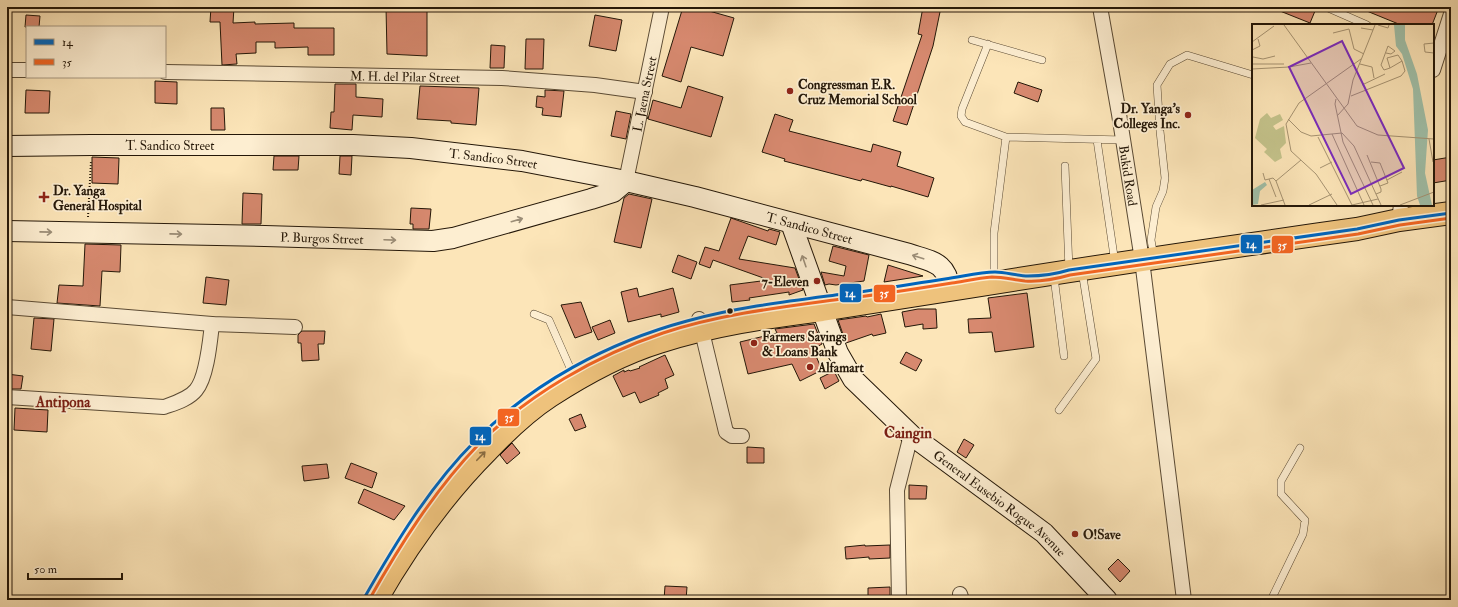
<svg xmlns="http://www.w3.org/2000/svg" width="1458" height="607" font-family="'IM FELL Double Pica',serif">
	<style>
		.building { fill: #d7896f; stroke: #241708 }
		.lines { fill: none; stroke-linecap: round; stroke-linejoin: round }
		.lane-casing { stroke: #5a4a34; stroke-width: 8 }
		.street-casing { stroke: #5a4a34; stroke-width: 16 }
		.secondary-casing { stroke: #241708; stroke-width: 22 }
		.highway-casing { stroke: #241708; stroke-width: 24 }
		.path { stroke: #241708; stroke-width: 2; stroke-dasharray: 1 2; stroke-linecap: butt }
		.lane { stroke: #fdeed1; stroke-width: 7 }
		.street { stroke: #fdeed1; stroke-width: 14 }
		.secondary { stroke: #fdeed1; stroke-width: 20 }
		.highway { stroke: #eec27c; stroke-width: 22 }
		.bus-1-casing { stroke: #fdeed1; stroke-width: 6 }
		.bus-2-casing { stroke: #fdeed1; stroke-width: 6 }
		.bus-1 { stroke: #0065bd; stroke-width: 3 }
		.bus-2 { stroke: #f26522; stroke-width: 3 }
		.oneway { stroke: #9b8d77 }
		.oneway2 { stroke: #896c42 }
		.poi-dot { fill: #8f2418; stroke: #fdeed1; stroke-width: 1.5 }
		.bus-dot { fill: #241708; stroke: #fdeed1; stroke-width: 1.5 }
		.labels { text-anchor: middle; stroke-width: 3.5; stroke-linejoin: round; paint-order: stroke }
		.street-label { font-size: 13px; fill: #241708; stroke: #fdeed1 }
		.poi-label { font-size: 13px; font-weight: bold; fill: #241708; stroke: #fdeed1; text-anchor: start }
		.quarter-label { font-size: 15px; font-weight: bold; fill: #7a1f14; stroke: #fdeed1 }
		.inset-road { fill: none; stroke: #a69372; stroke-width: 1 }
		.view { fill: #7b2cbf; fill-opacity: 0.15; stroke: #7b2cbf; stroke-width: 2 }
		.inset-edge { fill: none; stroke: #241708; stroke-width: 2 }
		.line-badge { stroke: #fdeed1; stroke-width: 1.5 }
		.badge-label { font-size: 11px; text-anchor: middle; font-weight: bold; fill: #fff }
	</style>
	<rect width="100%" height="100%" fill="#fce5b8"/>
	<filter id="stains"><feTurbulence type="fractalNoise" baseFrequency=".005" numOctaves="4"/><feColorMatrix values="0 0 0 0 .2 0 0 0 0 .09 0 0 0 0 .02 0 0 0 .5 -.17"/></filter>
	<radialGradient id="worn" r=".72"><stop offset=".6" stop-color="#630" stop-opacity="0"/><stop offset="1" stop-color="#630" stop-opacity=".3"/></radialGradient>
	<path class="building" d="M211,7H234L233,23L255,22V24L294,23V28H334V55H308V47L275,48V42H256V53L236,54L237,64L222,65L220,22H210Z
		M386,7H404V11H427V56L387,54Z
		M683,7H695L734,18L723,56L691,47L681,82L662,76Z
		M923,7H941L933,46L907,125L893,121L922,35L918,34Z
		M1270,7H1306L1315,11L1310,23Z
		M1357,7H1439L1432,25H1401Z
		M26,15L40,16L39,27H25Z
		M595,15L622,20L616,51L589,46Z
		M526,39H544L543,69H525Z
		M491,45L505,46L504,68H490Z
		M155,81L177,82V104L155,103Z
		M1018,82L1042,90L1038,102L1014,93Z
		M335,84H356V97L383,99L382,117L353,115L352,130L330,128L331,112H334Z
		M420,86L479,88L476,125L451,123V121L417,119Z
		M688,86L723,97L711,137L648,119L653,100L681,108Z
		M26,90L50,91L49,113H25Z
		M545,90L564,91L561,117L542,115L543,108L536,107L537,96L545,97Z
		M211,108H224L225,130H211Z
		M616,111L631,114L626,139L611,136Z
		M775,114L793,120L789,131L871,152L873,144L901,152L897,166L934,178L928,197L891,186V187L862,179L861,181L784,161L785,159L762,152Z
		M274,156H299L298,170H273Z
		M340,156H352L351,175L339,174Z
		M92,157L119,158L118,184L92,183Z
		M1451,157V180L1433,183V160Z
		M243,193L262,194L261,224H242Z
		M629,194L652,199L641,248L614,242L624,198Z
		M411,208L431,209L429,229H413V224H410Z
		M731,218L768,231L769,229L780,232L776,245L748,236L739,259L795,268L803,290L789,295V292L749,298L750,300L732,302L730,285L769,280L713,260L710,268L699,264L705,247L719,251Z
		M85,244L121,245L120,272L102,271L100,306L57,303L59,285L83,286Z
		M833,246L869,255L864,281L836,285L829,284L825,285L821,272L844,276L846,266L829,261Z
		M678,255L697,262L691,279L672,272Z
		M888,265L923,276L884,282Z
		M206,277L229,280L226,305L203,303Z
		M637,288L639,297L673,288L679,312L661,317V314L628,322L621,292Z
		M1027,293L1034,347L995,352L992,332L969,333L968,319L991,318L988,298Z
		M581,302L592,332L575,338L561,305Z
		M918,309H936L937,328L923,329V324L905,327L902,312Z
		M881,314L886,333L873,336L872,334L846,343L838,320L866,316L867,317Z
		M34,318L54,319L51,351L31,349Z
		M610,320L615,333L598,340L592,327Z
		M814,324L822,344L813,349L822,370L800,381L792,364L748,374L740,342L777,333L775,329Z
		M302,331H325L324,344H318L319,360L302,361L301,343H298V335Z
		M906,352L922,360L916,371L900,363Z
		M665,355L674,375L665,379L668,388L658,393L659,395L640,403L635,392L623,397L613,376L624,370V372L629,370L630,371L640,368L639,367Z
		M834,371L839,381L825,389L820,378Z
		M7,374L23,376L21,389H7Z
		M15,408L48,410L47,432L14,430Z
		M581,414L586,427L575,431L569,419Z
		M964,439L974,445L966,458L957,452Z
		M512,443L520,453L507,464L500,455Z
		M747,447L764,448V463H747Z
		M351,463L377,473L372,488L345,478Z
		M327,464L329,478L304,481L302,466Z
		M909,485L927,486L926,499H909Z
		M364,489L405,506L394,520L358,503Z
		M865,545V546L890,545V558L869,559V557L846,559L845,547Z
		M1118,559L1130,571L1120,582L1108,569Z
		M665,586L687,587L686,600H664Z
		M890,587V600H868V588Z"/>
	<g class="lines">
		<g class="lane-casing">
			<path id="lane" d="M1326,7L1367,25
				M972,40L1042,60
				M988,44L962,109L961,116L965,122L1006,137L1123,140
				M1097,140L1115,263
				M1065,166L1069,270
				M1154,257L1151,240L1156,207L1163,191L1165,178L1160,131L1157,85L1170,64L1187,55L1253,75
				M994,272V233L1006,137
				M1054,277L1064,356
				M534,314L549,320L575,379
				M1059,410L1096,359L1082,271
				M1271,600L1303,534L1305,520L1281,494V481L1300,448"/>
		</g>
		<g class="street-casing">
			<g id="street">
				<path id="s1" d="M1100,7L1119,114L1142,260L1184,600"/>
				<path d="M7,70H27"/>
				<path d="M1433,70L1451,14"/>
				<path id="s2" d="M165,72L502,78L595,85L645,92"/>
				<path id="s3" d="M626,181L662,7"/>
				<path d="M1399,220L1401,205"/>
				<path d="M7,307L212,324L295,327"/>
				<path d="M699,319L726,432L732,436H742"/>
				<path d="M7,397L164,407C175,403 189,399 196,390C207,377 210,341 212,324"/>
				<path d="M960,594L962,600"/>
				<path d="M899,600L897,490L911,435"/>
			</g>
		</g>
		<g class="secondary-casing">
			<g id="secondary">
				<path id="s4" d="M7,146L91,145H353L411,148L522,161L626,181L695,197L909,254C933,262 947,262 950,290"/>
				<path id="s5" d="M791,223L829,329L838,353L853,379L911,435L1044,533L1107,600"/>
				<path id="s6" d="M7,231L265,236L433,241L453,238L591,199L613,192L626,181"/>
			</g>
		</g>
		<g class="highway-casing">
			<path id="highway" d="M376,600C408,544 442,496 488,450C507,430 527,411 550,396C584,374 620,354 659,342C712,325 767,317 822,310C871,302 920,295 969,287C1098,266 1228,247 1357,229L1399,220L1451,213"/>
		</g>
		<path class="path" d="M88,217L91,161"/>
		<use href="#lane" class="lane"/>
		<use href="#street" class="street"/>
		<use href="#secondary" class="secondary"/>
		<use href="#highway" class="highway"/>
		<g class="bus-1-casing">
			<path id="bus-1" d="M363,600C395,544 429,487 475,441C532,383 609,342 687,321C738,307 790,301 843,294C877,290 911,284 945,279C961,277 979,272 995,272C1006,272 1017,276 1028,276C1042,276 1056,274 1069,270L1357,229L1399,220L1451,213"/>
		</g>
		<g class="bus-2-casing">
			<path id="bus-2" d="M369,600C400,545 434,491 478,445C527,395 597,355 663,333C721,314 782,307 841,299C878,295 915,289 952,283C965,281 979,278 992,277C1003,277 1015,280 1025,281C1040,282 1056,279 1070,275L1358,234L1400,225L1451,218"/>
		</g>
		<use href="#bus-1" class="bus-1"/>
		<use href="#bus-2" class="bus-2"/>
	</g>
	<defs><path id="oneway-shaft" d="M-6 0H5M1.5-3L5.5 0L1.5 3" fill="none" stroke-width="1.6" stroke-linecap="round" stroke-linejoin="round"/></defs>
	<g class="oneway">
		<use href="#oneway-shaft" transform="translate(517 220) rotate(-16)"/>
		<use href="#oneway-shaft" transform="translate(46 232) rotate(1)"/>
		<use href="#oneway-shaft" transform="translate(176 234) rotate(1)"/>
		<use href="#oneway-shaft" transform="translate(390 240) rotate(2)"/>
		<use href="#oneway-shaft" transform="translate(918 257) rotate(-162)"/>
		<use href="#oneway-shaft" transform="translate(804 261) rotate(-109)"/>
	</g>
	<use class="oneway2" href="#oneway-shaft" transform="translate(481 456) rotate(-46)"/>
	<g class="poi-dot">
		<circle cx="790" cy="91" r="4"/>
		<circle cx="1188" cy="115" r="4"/>
		<path d="M42 191h4v4h4v4h-4v4h-4v-4h-4v-4h4z"/>
		<circle cx="817" cy="281" r="4"/>
		<circle cx="754" cy="343" r="4"/>
		<circle cx="810" cy="367" r="4"/>
		<circle cx="1075" cy="534" r="4"/>
	</g>
	<circle class="bus-dot" cx="730" cy="311" r="3.5"/>
	<g class="labels">
		<g class="street-label">
			<text dy="5" stroke="none"><textPath href="#s2" startOffset="240">M. H. del Pilar Street</textPath></text>
			<text dy="5" stroke="none"><textPath href="#s3" startOffset="89">L. Jaena Street</textPath></text>
			<text dy="5" stroke="none"><textPath href="#s4" startOffset="163">T. Sandico Street</textPath></text>
			<text dy="5" stroke="none"><textPath href="#s4" startOffset="487">T. Sandico Street</textPath></text>
			<text dy="5" stroke="none"><textPath href="#s1" startOffset="171">Bukid Road</textPath></text>
			<text dy="5" stroke="none"><textPath href="#s4" startOffset="811">T. Sandico Street</textPath></text>
			<text dy="5" stroke="none"><textPath href="#s6" startOffset="315">P. Burgos Street</textPath></text>
			<text dy="5" stroke="none"><textPath href="#s5" startOffset="361">General Eusebio Rogue Avenue</textPath></text>
		</g>
		<g class="poi-label">
			<text x="798" y="89">Congressman E.R.<tspan x="798" dy="15">Cruz Memorial School</tspan></text>
			<text x="1180" y="113" text-anchor="end">Dr. Yanga's<tspan x="1180" dy="15">Colleges Inc.</tspan></text>
			<text x="53" y="195">Dr. Yanga<tspan x="53" dy="15">General Hospital</tspan></text>
			<text x="809" y="286" text-anchor="end">7-Eleven</text>
			<text x="762" y="341">Farmers Savings<tspan x="762" dy="15">&amp; Loans Bank</tspan></text>
			<text x="818" y="372">Alfamart</text>
			<text x="1083" y="539">O!Save</text>
		</g>
		<g class="quarter-label">
			<text x="63" y="407">Antipona</text>
			<text x="908" y="438">Caingin</text>
		</g>
	</g>
	<g transform="translate(1252 24)">
		<rect width="182" height="182" fill="#fce5b8"/>
		<path d="M15,89L19,94L28,90L31,96L21,102L24,106L32,102L34,119L28,125L30,134L23,138L12,128L15,125L3,114L8,95Z" fill="#c4c38b"/>
		<path d="M142,1H153V16L165,50L176,106L173,149L180,181H168L165,172L161,65L150,30L144,22ZM13,158L15,161L8,167L6,180L0,181V166Z" fill="#a0c0a9"/>
		<path class="inset-road" d="M32,1L105,102L126,111L182,115M126,1L136,4L137,1M109,4L121,6M81,9L97,5L102,25L112,30M0,18L22,2M182,19L172,20L173,28L182,29M0,26L8,22L6,15M134,29L139,30L143,27L136,22L129,41L132,46L138,44L150,37L146,31L135,34L138,44M1,33L11,35L23,32M0,40H32M108,40L120,43L122,54M0,45L37,43L59,39M110,61L133,50M99,72L149,52L153,47L150,37M84,75L83,80L91,118L121,181M182,86V100M85,92L96,80L101,56L123,1M36,95L49,108L59,112L90,109L102,122L129,181M80,110L112,181M66,113L100,181M177,115L181,138M115,131L129,165V168L124,170M119,138L128,139L136,159L128,162M68,144L80,138M11,149L13,156L21,154L24,157M17,155L24,173M135,156L150,148M9,181L32,176M33,181L24,157L49,136M57,181L80,170M85,181L64,150L39,127L34,100L47,79L109,35M100,181L126,175M148,181L182,168"/>
		<path class="view" d="M90,17L152,144L99,170L37,43Z"/>
		<rect width="182" height="182" class="inset-edge"/>
	</g>
	<g class="line-badge">
		<rect x="1240" y="234" width="23" height="20" rx="4" fill="#0065bd"/>
		<rect x="1271" y="235" width="23" height="19" rx="4" fill="#f26522"/>
		<rect x="839" y="283" width="23" height="20" rx="4" fill="#0065bd"/>
		<rect x="873" y="284" width="23" height="19" rx="4" fill="#f26522"/>
		<rect x="497" y="408" width="23" height="19" rx="4" fill="#f26522"/>
		<rect x="469" y="426" width="23" height="20" rx="4" fill="#0065bd"/>
	</g>
	<g class="badge-label">
		<text x="1251" y="248">14</text>
		<text x="1282" y="249">35</text>
		<text x="850" y="297">14</text>
		<text x="884" y="297">35</text>
		<text x="509" y="421">35</text>
		<text x="480" y="440">14</text>
	</g>
	<rect width="1458" height="607" fill="none" stroke="#fce5b8" stroke-width="24"/>
	<rect x="8" y="8" width="1442" height="591" fill="none" stroke="#241708" stroke-width="2"/>
	<rect x="12" y="12" width="1434" height="583" fill="none" stroke="#241708"/>
	<rect x="26" y="26" width="140" height="52" fill="#fdeed1" stroke="#a69881"/>
	<rect x="34" y="39" width="20" height="6" fill="#0065bd" stroke="#a69881"/>
	<text x="62" y="46" font-size="12" fill="#241708">14</text>
	<rect x="34" y="59" width="20" height="6" fill="#f26522" stroke="#a69881"/>
	<text x="62" y="66" font-size="12" fill="#241708">35</text>
	<path d="M28 573v6h94v-6" fill="none" stroke="#241708" stroke-width="2"/>
	<text x="34" y="573" font-size="12" fill="#241708" stroke="#fdeed1" stroke-width="3" paint-order="stroke">50 m</text>
	<rect width="100%" height="100%" filter="url(#stains)"/>
	<rect width="100%" height="100%" fill="url(#worn)"/>
</svg>
